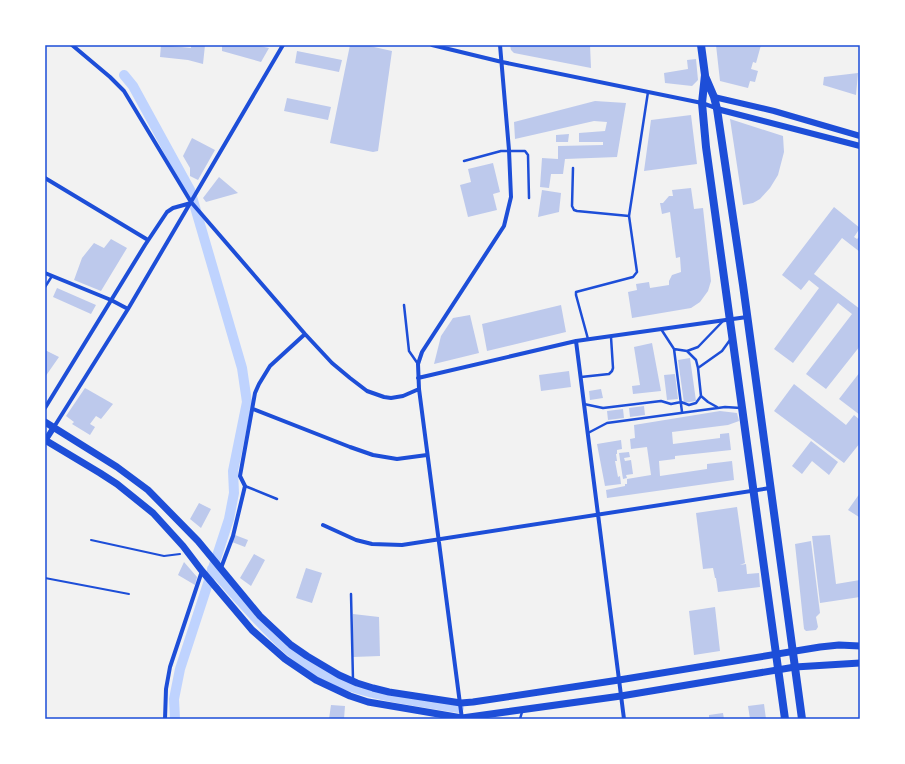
<svg xmlns="http://www.w3.org/2000/svg" width="905" height="764" font-family="Figtree,sans-serif">
	<style>
		.lines { fill: none; stroke-linecap: round; stroke-linejoin: round }
		.canal { stroke: #bfd3fe; stroke-width: 10 }
		.building { fill: #bdc9ec }
		.path { stroke: #1d4ed8; stroke-width: 2 }
		.service { stroke: #1d4ed8; stroke-width: 2.5 }
		.minor { stroke: #1d4ed8; stroke-width: 4 }
		.tertiary { stroke: #1d4ed8; stroke-width: 6 }
		.secondary { stroke: #1d4ed8; stroke-width: 7 }
		.primary { stroke: #1d4ed8; stroke-width: 8 }
		.neatline { fill: none; stroke: #1d4ed8; stroke-width: 1.5 }
	</style>
	<rect width="100%" height="100%" fill="#f2f2f2"/>
	<g class="lines">
		<path class="canal" d="M124,75L133,86L190,190L242,368L247,402L233,471L234,493L229,519L180,669L174,699L175,719
			M212,569C252,613 291,666 349,686C384,698 423,702 459,708"/>
	</g>
	<path class="building" d="M161,45L191,48V45H205L203,64L188,60L160,57Z
		M222,45H255L269,48L261,62L222,51Z
		M350,45H365L392,51L378,151L373,152L330,143Z
		M510,45H590L591,68L514,53L511,50Z
		M716,45H761L756,63L753,62L751,69L758,71L755,82L750,81L748,88L720,81Z
		M297,51L342,60L339,72L295,63Z
		M696,59L698,80L692,86L665,83L664,73L688,69L687,60Z
		M858,73L856,95L823,85L824,77Z
		M287,98L331,107L328,120L284,111Z
		M595,101L626,103L617,157L565,159L563,174H551L549,188L540,187L542,158L558,159V146L603,145V142H579V133L605,131L607,122L594,121L515,139L514,122Z
		M691,115L697,164L644,171L651,120Z
		M730,119L783,136L784,152L778,175L770,188L760,199L753,203L743,205Z
		M569,134L568,142H556V135Z
		M192,138L215,150L198,180L190,176V168L183,156Z
		M493,163L500,192L493,194L497,210L468,217L460,185L471,182L468,169Z
		M219,177L238,193L206,202L203,198Z
		M691,188L694,209L703,208L711,281L708,291L700,302L691,308L632,318L628,292L637,290L636,284L649,282L650,288L669,285V281L672,275L681,272L680,257L676,258L670,212L662,214L660,203H663L669,196H673L672,190Z
		M542,190L561,193L559,212L538,217Z
		M834,207L860,228L854,237L857,239L860,236V252L842,238L814,274L860,309V346L826,389L806,374L852,314L838,303L793,363L774,349L819,288L809,280L801,290L782,275Z
		M111,239L127,248L101,291L74,280L82,258L94,243L104,248Z
		M57,288L96,305L91,314L53,297Z
		M561,305L566,332L487,351L482,324Z
		M470,315L479,353L434,364L441,336L453,318Z
		M652,343L661,391L633,394L632,386L640,385L634,347Z
		M45,350L59,357L45,377Z
		M690,358L696,401L684,403L678,360Z
		M569,371L571,387L541,391L539,375Z
		M860,372V415L839,399Z
		M675,374L678,399L667,400L664,375Z
		M794,384L846,425L854,415L860,420V443L844,463L774,411Z
		M85,388L113,404L101,419L96,416L90,424L95,427L90,435L72,424L74,422L66,416Z
		M601,389L603,398L590,400L589,391Z
		M644,406L645,415L630,417L629,408Z
		M623,409L624,418L608,420L607,411Z
		M720,411L737,413L739,421L728,425L672,432L673,444L720,438V434L729,433L731,450L675,456V459L659,461L660,476L707,469V464L732,461L734,480L607,498L606,490L625,486V484H627V479L651,475L647,447L631,449L630,439L635,438L634,425Z
		M621,440L622,449L617,450V454H616L617,461H615L618,477L620,476L621,484L605,486L597,444Z
		M811,441L838,462L829,475L812,461L802,474L792,466Z
		M629,452L630,457L624,458L625,461L631,460L633,474L626,475L627,478L623,479L619,453Z
		M860,493V516L859,517L848,510Z
		M199,503L211,509L201,528L190,519Z
		M737,507L745,563L740,565L746,564L747,574L759,573L760,587L718,592L716,578H715L713,568L703,569L696,513Z
		M235,535L248,540L245,547L232,542Z
		M830,535L836,584L860,580V597L820,603L812,536Z
		M811,541L820,613L816,617L818,627L816,630L806,631L804,629L795,544Z
		M254,554L265,560L251,586L240,578Z
		M184,562L197,577L195,585L178,575Z
		M306,568L322,573L312,603L296,598Z
		M715,607L720,651L694,655L689,611Z
		M353,614L379,617L380,656L353,657Z
		M764,704L766,719H750L748,706Z
		M331,705L345,706L344,719H329Z
		M723,713L724,719H709V715Z"/>
	<g class="lines">
		<path class="path" d="M91,540L164,556L180,554
			M45,578L129,594"/>
		<path class="service" d="M464,161L501,151H525L528,155L529,198
			M573,168L572,206L574,210L577,211L629,216
			M45,287L52,276
			M404,305L409,351L418,364
			M661,329L674,349L682,412
			M588,339L576,295V292L633,277L637,272L629,216L648,92
			M674,349L687,351L696,360L698,368
			M687,351L698,347L723,321
			M581,377L609,374L612,371L613,368L611,337
			M584,404L603,408L661,401L671,404L681,402L689,405L696,403L701,396
			M717,407L708,402L701,396L698,368L722,351L730,340
			M588,433L607,423L725,407L741,408
			M245,486L277,499
			M351,594L353,680
			M520,719L522,712"/>
		<path class="minor" d="M72,45L110,77L124,91L191,202L305,334L332,363L350,378L367,391L384,397L391,398L403,396L419,389
			M432,45L502,62L702,103L716,108
			M45,178L148,240
			M45,273L111,300L128,309
			M576,341L624,719
			M418,378L576,341L747,317
			M45,408L145,245L167,212L173,208L191,203
			M253,409L350,447L373,455L397,459L427,455
			M54,427L128,309L283,45
			M323,525L356,540L372,544L402,545L770,488
			M221,568L233,536L245,486L240,476L255,393L259,384L270,366L305,334
			M165,719L166,689L170,667L202,571
			M462,719L419,389L418,364L422,352L504,226L511,197L509,150L500,45"/>
		<path class="tertiary" d="M714,97L774,111L860,136
			M717,109L860,146
			M45,441L54,427"/>
		<path class="secondary" d="M45,422L117,467L148,490L198,541L260,616L291,645L307,656L339,675L357,683L373,688L389,692L461,703L473,702L619,680L820,647L839,645L860,646
			M45,440L100,473L117,484L153,513L183,546L202,571L252,630L285,659L316,680L350,696L368,702L462,718L621,696L795,667L860,663"/>
		<path class="primary" d="M701,45L705,75L702,103L706,147L785,719
			M705,76L714,97L717,109L743,285L802,719"/>
	</g>
	<rect width="905" height="764" fill="none" stroke="#ffffff" stroke-width="92"/>
	<rect x="46" y="46" width="813" height="672" class="neatline"/>
</svg>
